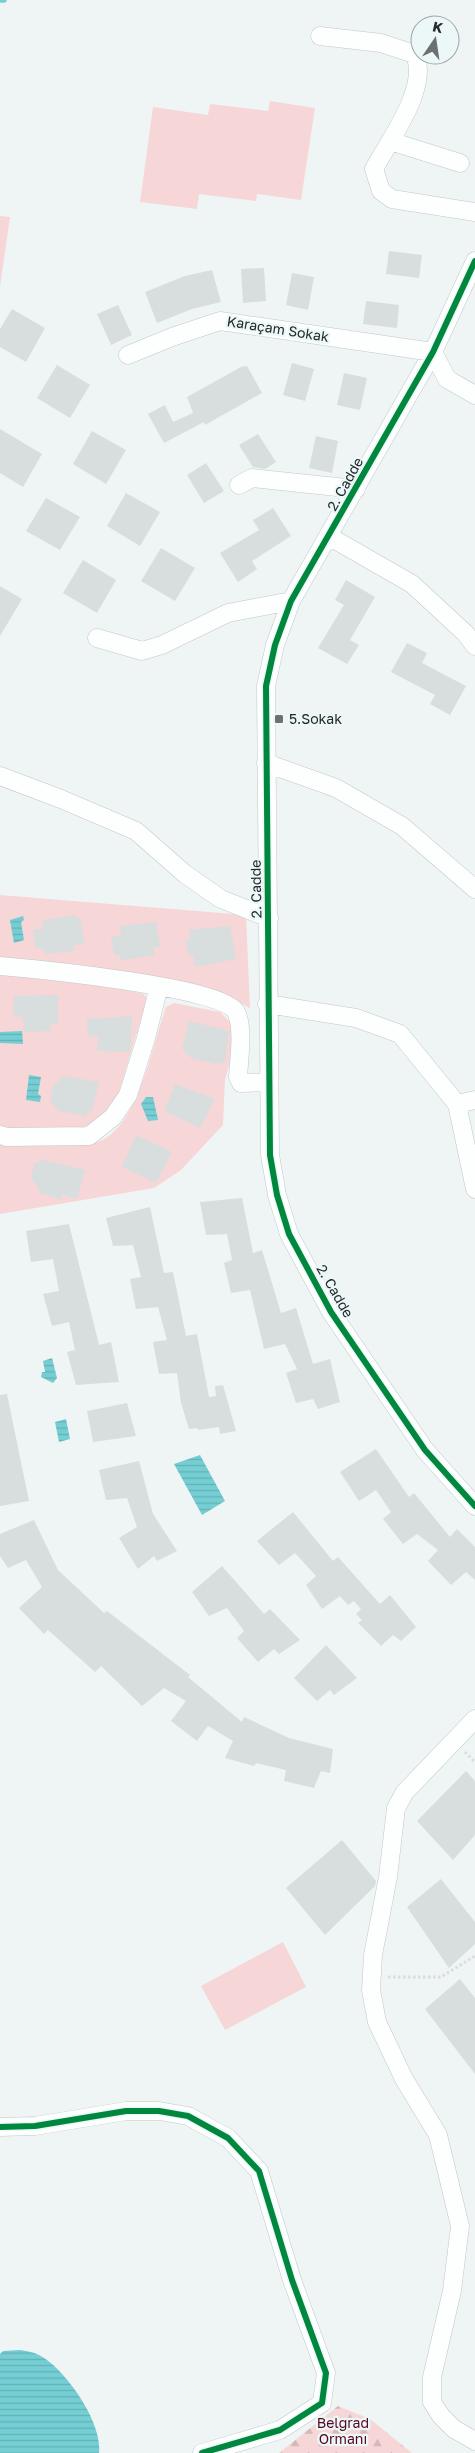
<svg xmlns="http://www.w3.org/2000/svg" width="475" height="2453" font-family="'Golos Text',sans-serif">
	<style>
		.forest { fill: url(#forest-firs) }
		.garden { fill: #f7d6d8 }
		.water { fill: url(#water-rules) }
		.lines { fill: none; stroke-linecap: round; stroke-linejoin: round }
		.stream { stroke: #74ced3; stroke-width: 5.5 }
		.building { fill: #d8dddd }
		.minor-casing { stroke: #c2c7c7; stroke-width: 19 }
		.path { stroke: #dbdcdc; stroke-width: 3; stroke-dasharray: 2.5 2.5; stroke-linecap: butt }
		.minor { stroke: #fdfefe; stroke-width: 18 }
		.cycleway-casing { stroke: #ecf7f8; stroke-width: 9 }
		.cycleway { stroke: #00873e; stroke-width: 6 }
		.poi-dot { fill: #6c7071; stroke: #ecf7f8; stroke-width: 2 }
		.labels { text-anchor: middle; stroke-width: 4.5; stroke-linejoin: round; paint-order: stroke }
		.street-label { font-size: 14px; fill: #25292a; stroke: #ecf7f8 }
		.poi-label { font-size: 14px; fill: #25292a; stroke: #ecf7f8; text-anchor: start }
		.park-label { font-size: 14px; fill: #57071d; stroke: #ecf7f8 }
	</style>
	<defs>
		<pattern id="forest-firs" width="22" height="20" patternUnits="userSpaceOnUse" patternTransform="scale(1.25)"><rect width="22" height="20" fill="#f7d6d8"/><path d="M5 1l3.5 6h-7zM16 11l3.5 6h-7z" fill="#d4b8ba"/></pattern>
		<pattern id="water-rules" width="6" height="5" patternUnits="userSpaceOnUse" patternTransform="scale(1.25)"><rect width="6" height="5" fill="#74ced3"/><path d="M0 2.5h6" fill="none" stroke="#64b1b5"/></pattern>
	</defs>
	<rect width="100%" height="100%" fill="#eff5f5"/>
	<path class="forest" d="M338,2406L370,2419L412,2453H279Z"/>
	<path class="garden" d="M270,101L315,108L301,200L257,194L256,201L199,194L197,209L140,202L153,107L208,115L210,104L268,111Z
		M0,216L10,217L0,287Z
		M0,895L246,915L250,1008C206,982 159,979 110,973C73,969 37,965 0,961Z
		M0,974L75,979L144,994L147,1000L115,1105L99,1120L83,1127L0,1129Z
		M174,1003L220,1012L234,1026L231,1059L225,1079L223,1125L181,1170L154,1188L0,1214V1142L9,1145C35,1144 68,1147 93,1143C137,1136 153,1042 166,1007Z
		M283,1942L306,1987L225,2030L201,1986Z"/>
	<path class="water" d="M23,916L24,920L21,922L24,940L14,943L10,920Z
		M22,1031L23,1044L0,1043V1032Z
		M29,1075L41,1077L38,1094L41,1096L40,1102L26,1100Z
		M146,1097H153L158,1120L148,1121L141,1104Z
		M52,1358L57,1378L53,1383L41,1377L42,1372H45L43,1361Z
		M66,1419L70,1439L59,1442L55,1422Z
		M200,1455L225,1501L202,1515L174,1464Z
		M20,2350C26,2351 33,2352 39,2355C65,2368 103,2423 99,2453H0V2354L3,2351Z"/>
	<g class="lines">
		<path class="stream" d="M0,0H4"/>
	</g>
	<path class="building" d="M389,251L422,255L419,278L386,274Z
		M264,268L266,301L243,303L241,269Z
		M212,270L221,302L192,309L157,323L145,292L185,276Z
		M292,273L314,277L308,310L286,305Z
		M366,301L399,305L397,328L363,324Z
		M118,305L132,335L111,345L97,314Z
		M12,309L45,328L26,362L0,347V329Z
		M292,363L314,369L305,401L283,395Z
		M57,365L90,385L70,418L37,398Z
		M247,366L262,393L205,425L204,422L164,443L148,414L165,405L173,422L193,413L187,397L241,367Z
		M344,373L367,378L360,410L337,405Z
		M0,429L42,454L23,487L0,473Z
		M92,431L126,450L106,484L73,464Z
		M258,434L276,462L265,469L253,467L239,445Z
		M316,436L338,441L332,473L309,468Z
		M206,463L224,491L204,503L187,475Z
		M126,493L160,512L140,546L107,526Z
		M46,498L80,517L60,550L26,531Z
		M273,508L291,536L252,561L257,569L238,582L220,553L259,530L253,520Z
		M161,548L195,568L175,601L141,581Z
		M83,560L116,580L97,613L63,593Z
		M346,580L375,597L350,640L359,645L347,664L318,648L344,605L335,600Z
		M0,586L22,599L0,636Z
		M407,643L427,653L422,663L466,686L450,715L430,704L435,695L391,672Z
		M72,915L81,919L84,944L73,945L74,951L45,954L44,948H35L33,930L43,929L42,921Z
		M156,922L160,946L153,948L155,955L120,961V955H114L111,937L121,935L120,926Z
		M230,926L236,959L195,967L193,955H188L185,940L191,939L189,930Z
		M58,995V1024H51V1031L24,1032L23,1017L13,1016L14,996Z
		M132,1016L130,1052L97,1051L98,1037L88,1036L87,1019Z
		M189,1021L229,1031L225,1062L216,1064L191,1058L182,1049Z
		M64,1076L99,1082L92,1112L87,1110V1116L58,1111L50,1100L53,1086Z
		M175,1084L215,1099L200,1128L164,1111Z
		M136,1135L172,1152L156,1183L122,1167Z
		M43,1160L85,1170L77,1199L61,1194L63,1200L40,1193L38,1187L31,1179L34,1164Z
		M242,1198L253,1253L262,1250L281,1313L296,1308L313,1364L330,1359L340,1402L318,1409L313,1399L296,1403L286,1373L297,1369L285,1344L264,1349L250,1290L231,1293L224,1263L232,1260L227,1234L206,1235L200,1202Z
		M150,1207L164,1273L173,1272L186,1336L197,1334L209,1397L216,1396L215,1386L223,1385L236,1431L220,1434L219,1427L198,1430L197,1428L189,1429L181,1403L177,1373L159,1374L153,1342L167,1340L158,1307L136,1309L130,1279L141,1277L133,1245L113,1246L106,1218Z
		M69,1224L99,1345L111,1342L119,1382L76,1385L67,1352L75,1350L69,1322L52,1326L43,1294L59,1291L53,1259L31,1262L26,1231Z
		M7,1394L29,1501L0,1506V1395Z
		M127,1403L136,1436L93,1442L87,1411Z
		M376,1449L409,1497L414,1493L450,1537L457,1529L475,1547V1580L466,1572L451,1585L428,1561L438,1550L417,1534L403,1544L383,1519L391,1512L376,1490L359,1501L340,1472Z
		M139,1461L153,1514L177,1551L157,1561L154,1556L138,1569L119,1538L137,1527L127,1498L106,1500L99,1470Z
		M293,1512L333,1561L338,1557L380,1604L390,1595L416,1627L401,1641L393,1635L381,1646L358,1623L362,1620L356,1614L361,1609L354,1601L348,1605L340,1596L322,1609L306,1585L316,1576L295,1553L279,1565L257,1541Z
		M34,1520L58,1570L104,1613L107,1611L190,1675L188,1677L242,1722L244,1717L289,1738L333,1749L330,1773L321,1771L314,1788L284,1781L286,1770L256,1763L254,1766L225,1758L233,1741L208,1726L197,1741L171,1721L186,1701L164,1688L142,1706L101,1666L95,1672L48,1630L44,1634L19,1608L42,1587L26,1560L8,1568L0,1556V1534Z
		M222,1566L264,1614L270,1609L300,1640L279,1654L274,1649L258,1662L237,1638L244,1631L227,1608L209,1616L192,1592Z
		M326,1645L357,1678L334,1695L330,1690L317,1701L294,1678Z
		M466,1771L475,1781V1835L453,1860L417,1821Z
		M342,1840L376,1881L375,1886L325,1935L286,1888Z
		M441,1879L475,1922V1944L449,1968L407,1907Z
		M460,1979L475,1998V2074L425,2009Z"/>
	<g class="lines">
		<g class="minor-casing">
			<path id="minor" d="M320,36L381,43L414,54C431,85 389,141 374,169L381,191L392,199L475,212
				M390,141L460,163
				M475,261L433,352L291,601L275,645L266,686L270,1155L277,1195L289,1234L331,1312L425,1450L475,1506
				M128,355L172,337L220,321L433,352L447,379L475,395
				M239,485L252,478L356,489
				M330,537L412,584L465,633L475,646
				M97,638L142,651L162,645L228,613L291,601
				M266,763L336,788L402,826L475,889
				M0,776L61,799L136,831L185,874L221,899L269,918
				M0,966C35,969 224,987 236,1012C244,1027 239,1060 238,1077L241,1083L269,1082
				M267,1004L356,1018L400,1034L457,1104L475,1189
				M457,1104L475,1100
				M0,1135L7,1137L89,1136L113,1117L128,1095L146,1038L159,986
				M475,1719L405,1792L396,1808L388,1877L373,1955L371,1990L377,2022L404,2079L438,2135L460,2226L452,2291L432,2377V2402L441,2416L454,2429L475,2441
				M0,2127L35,2126L126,2111H159L188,2116L228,2138L259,2171L292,2280L326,2373L322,2403L280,2430L202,2453"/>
		</g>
		<path class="path" d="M465,1752L475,1762
			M388,1977H441L475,1956"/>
		<use href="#minor" class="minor"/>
		<g class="cycleway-casing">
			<path id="cycleway" d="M475,261L433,352L291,601L275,645L266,686L270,1155L277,1195L289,1234L331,1312L425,1450L475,1506
				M0,2127L35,2126L126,2111H159L188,2116L228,2138L259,2171L292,2280L326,2373L322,2403L280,2430L202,2453"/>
		</g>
		<use href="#cycleway" class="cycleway"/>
	</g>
	<rect class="poi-dot" x="274" y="714" width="10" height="10" rx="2.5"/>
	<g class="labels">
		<g class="street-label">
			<text transform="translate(278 329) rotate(9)" y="5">Karaçam Sokak</text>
			<text transform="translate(345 484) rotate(-61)" y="5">2. Cadde</text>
			<text transform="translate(256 889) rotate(-91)" y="5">2. Cadde</text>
			<text transform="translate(335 1291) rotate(60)" y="5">2. Cadde</text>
		</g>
		<g class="poi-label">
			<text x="289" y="724">5.Sokak</text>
		</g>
		<g class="park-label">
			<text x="343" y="2428">Belgrad<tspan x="343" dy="16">Ormanı</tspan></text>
		</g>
	</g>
	<g transform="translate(435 40) rotate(13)"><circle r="24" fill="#ecf7f8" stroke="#9ca5a6"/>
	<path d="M0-4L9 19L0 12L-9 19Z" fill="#6c7071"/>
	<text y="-8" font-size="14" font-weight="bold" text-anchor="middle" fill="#25292a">K</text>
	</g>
</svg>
